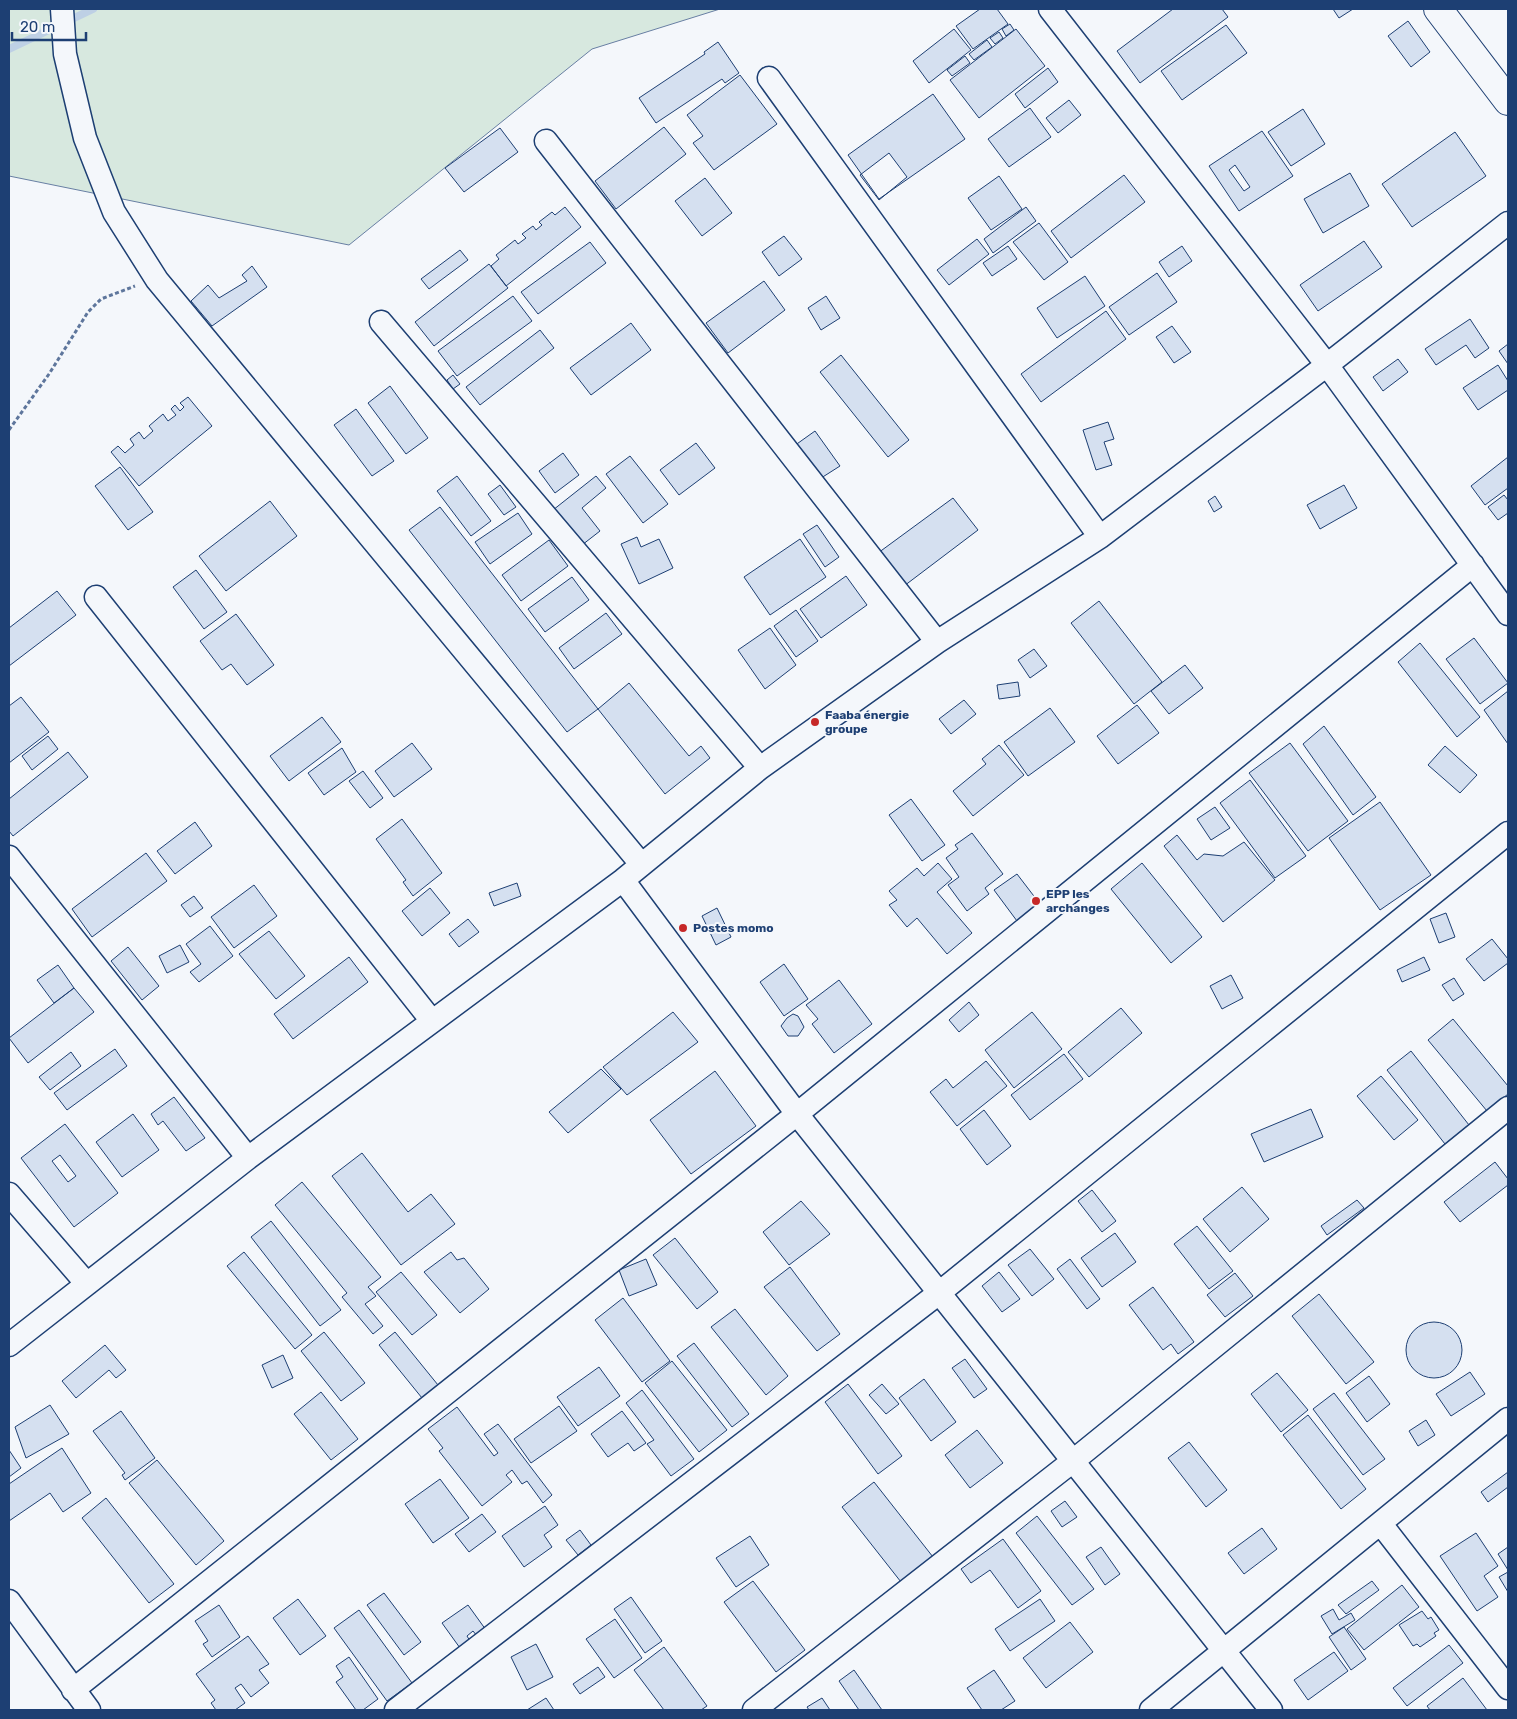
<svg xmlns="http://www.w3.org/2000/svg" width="1517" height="1719" font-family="Rubik,sans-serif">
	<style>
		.green { fill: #d7e8df; stroke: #687fa3 }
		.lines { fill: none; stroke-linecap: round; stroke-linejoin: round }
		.stream { stroke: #bed0e5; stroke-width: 8 }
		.building { fill: #d5e0f0; stroke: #1d3f73; fill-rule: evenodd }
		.minor-casing { stroke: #1d3f73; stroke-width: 25 }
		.primary-casing { stroke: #1d3f73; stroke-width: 30 }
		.path { stroke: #5e769c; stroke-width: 3; stroke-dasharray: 4 2.5; stroke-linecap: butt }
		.minor { stroke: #f4f7fb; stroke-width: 22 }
		.primary { stroke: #f4f7fb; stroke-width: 28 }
		.poi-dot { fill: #c62828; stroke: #f4f7fb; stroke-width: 2 }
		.labels { text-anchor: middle; stroke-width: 4; stroke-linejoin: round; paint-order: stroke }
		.poi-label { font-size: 12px; font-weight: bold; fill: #1d3f73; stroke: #f4f7fb; text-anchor: start }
	</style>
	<rect width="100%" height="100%" fill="#f4f7fb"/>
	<path class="green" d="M9,9H720L592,49L349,245L9,176Z"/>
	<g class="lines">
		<path class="stream" d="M9,49L93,9"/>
	</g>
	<path class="building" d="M980,9H997L1008,24L973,49L956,26Z
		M1173,9H1222L1228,17L1140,83L1117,51Z
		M1333,9H1353L1339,18Z
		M1408,21L1430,52L1411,67L1388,36Z
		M1010,24L1014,30L1006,36L1002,29Z
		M1226,25L1247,53L1182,100L1161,71Z
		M954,29L971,50L929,83L913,61Z
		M1016,29L1045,66L979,118L950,80Z
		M999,32L1003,38L995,44L990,38Z
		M987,40L992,47L974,60L969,54Z
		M718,42L739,73L725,83L722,79L656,123L639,98L705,54L704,52Z
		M965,56L970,63L952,76L947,70Z
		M1048,68L1058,82L1025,108L1015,94Z
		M740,75L777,124L714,170L693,143L703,136L687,115Z
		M933,94L965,139L879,199L848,155Z
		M1069,100L1081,115L1058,133L1046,118Z
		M1030,108L1051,137L1009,167L988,139Z
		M1303,109L1325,144L1291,166L1268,132Z
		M664,127L686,154L616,209L595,181Z
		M500,128L518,152L464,192L445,168Z
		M1262,131L1293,176L1239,211L1209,166ZM1235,165L1250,187L1244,191L1229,170Z
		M1455,132L1486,176L1412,227L1382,184Z
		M889,153L907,177L879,200L860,175Z
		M1350,173L1369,206L1323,233L1304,199Z
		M1124,175L1145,202L1071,258L1051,231Z
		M999,176L1022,209L991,230L968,198Z
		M705,178L732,213L702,236L675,201Z
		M565,207L581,227L506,286L491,266L499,259L496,255L515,240L518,244L526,238L522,234L533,226L536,230L542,225L539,222L552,212L555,215Z
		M1026,207L1036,221L993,253L984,239Z
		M1039,223L1068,262L1044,280L1013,242Z
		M784,236L802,259L779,276L762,252Z
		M977,239L989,254L949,285L937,270Z
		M1364,241L1382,267L1318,311L1300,285Z
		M590,242L606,263L538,314L521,292Z
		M1008,246L1017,259L992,276L983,263Z
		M1182,246L1192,261L1169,277L1159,262Z
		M460,250L468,260L429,289L421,279Z
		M489,264L508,288L434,346L415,322Z
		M252,266L267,287L212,326L191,301L208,285L219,298L247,281L242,275Z
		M1157,273L1177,302L1129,335L1109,307Z
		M1085,276L1105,306L1057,338L1037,308Z
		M764,281L785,310L728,353L706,323Z
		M513,296L532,321L457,376L438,351Z
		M826,296L840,318L821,330L808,308Z
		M1106,311L1126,339L1041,402L1021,374Z
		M1470,319L1489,348L1475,358L1466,345L1436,365L1425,349Z
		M631,323L651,350L591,395L570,368Z
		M1172,326L1191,352L1174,363L1156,337Z
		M540,330L554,348L480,405L466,387Z
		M1508,344V364L1499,351Z
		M841,355L909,440L888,457L820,372Z
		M1398,359L1408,372L1383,391L1373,377Z
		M1498,365L1508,381V390L1478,410L1463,388Z
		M453,375L460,384L453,389L447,380Z
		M390,386L428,438L406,454L368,403Z
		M188,397L212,426L139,486L111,452L118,446L125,453L134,445L130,439L139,432L144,439L153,431L149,426L163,414L168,421L176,415L171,409L175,405L180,411L184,407L180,403Z
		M356,409L394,461L372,476L334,425Z
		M1108,422L1114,439L1104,442L1112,465L1096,470L1083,430Z
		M815,431L840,466L818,480L794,446Z
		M696,443L715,468L679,495L660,470Z
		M563,453L579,475L555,493L539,471Z
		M630,456L668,504L643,523L606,474Z
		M1508,457V488L1485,505L1471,486Z
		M120,467L153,512L128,530L95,486Z
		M457,476L491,521L471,536L437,491Z
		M596,476L606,488L582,508L600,531L582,545L553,510Z
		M500,485L516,507L504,515L488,494Z
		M1344,485L1357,508L1320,529L1307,505Z
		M1504,495L1508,500V513L1498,520L1488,507Z
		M1215,496L1222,507L1214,512L1208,501Z
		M953,498L978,530L904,586L878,553Z
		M270,501L297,536L226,591L199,556Z
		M440,507L598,709L567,732L409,530Z
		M518,513L532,534L490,564L475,542Z
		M817,525L839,557L825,567L803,534Z
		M637,537L641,547L659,539L673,568L639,584L621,544Z
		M800,539L826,577L770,615L744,577Z
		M549,540L568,566L521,601L502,575Z
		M196,570L227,612L204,629L173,587Z
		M846,576L867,605L821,638L800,609Z
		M572,577L589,600L545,632L528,609Z
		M57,591L76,615L9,666V628Z
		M1099,601L1162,682L1134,704L1071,623Z
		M796,610L818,641L796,657L774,626Z
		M606,613L622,634L574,669L559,648Z
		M236,614L274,665L247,685L231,664L222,670L200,641Z
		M770,628L796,665L765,689L738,650Z
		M1474,638L1508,683L1480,704L1446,659Z
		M1420,643L1480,717L1457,737L1398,662Z
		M1034,649L1047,666L1030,678L1018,660Z
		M1185,665L1203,688L1169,714L1151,691Z
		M1018,682L1020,696L999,699L997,685Z
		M629,683L689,756L701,746L710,758L665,794L598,709Z
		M1508,691V744L1484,710Z
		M21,697L49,732L9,763V706Z
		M964,700L976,714L951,734L939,719Z
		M1137,705L1159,733L1118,764L1097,736Z
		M1050,708L1075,742L1028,776L1004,742Z
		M322,717L341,742L289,781L270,756Z
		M1324,726L1376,797L1353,815L1303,744Z
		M48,736L58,749L32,770L22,756Z
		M412,743L432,769L394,797L375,771Z
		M1290,743L1348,821L1308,851L1249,773Z
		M999,745L1024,775L973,816L953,791L986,764L982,759Z
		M1445,746L1477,775L1460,793L1428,765Z
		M342,748L356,772L324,795L308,773Z
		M68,752L88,777L13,836L9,831V799Z
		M363,771L383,798L370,808L349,781Z
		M1250,780L1306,856L1275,878L1220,803Z
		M911,799L945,845L922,861L889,815Z
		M1380,802L1431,875L1380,910L1329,838Z
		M1215,807L1230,828L1211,840L1197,819Z
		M402,819L442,873L413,896L403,882L406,880L376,839Z
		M195,822L212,846L175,874L157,851Z
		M972,833L1003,874L985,888L989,894L967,911L948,885L959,877L946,858L958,849L955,845Z
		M1177,835L1197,860L1204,854L1223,856L1244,842L1275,880L1223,922L1164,846Z
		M146,853L167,881L92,937L72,909Z
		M938,863L952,879L937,892L972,933L947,954L917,918L907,927L889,905L897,900L889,891L917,868L924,876Z
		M1142,863L1202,937L1171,963L1111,889Z
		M1017,874L1040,904L1017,921L994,890Z
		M517,883L521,896L494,906L489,893Z
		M254,885L277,916L234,948L211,917Z
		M430,888L450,913L422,936L402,911Z
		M194,896L203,908L190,917L181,905Z
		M717,908L731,937L716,945L702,916Z
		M1446,913L1455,937L1439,943L1430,919Z
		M468,919L479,932L459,947L449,934Z
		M210,926L233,956L199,982L190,972L201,964L186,944Z
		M269,931L305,976L276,999L239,954Z
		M1492,939L1508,959V963L1484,981L1466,959Z
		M180,945L189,962L167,973L159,956Z
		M128,947L159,986L142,1000L111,961Z
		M349,957L368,982L293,1039L274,1014Z
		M1424,957L1430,970L1402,982L1397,970Z
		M784,964L808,999L784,1016L760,982Z
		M58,965L74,988L54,1003L37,980Z
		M1231,975L1243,998L1222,1009L1210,986Z
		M1454,978L1464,994L1453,1001L1442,985Z
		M839,980L872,1024L834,1053L812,1024L818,1019L806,1005Z
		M74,988L94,1012L28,1063L9,1038Z
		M969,1002L979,1015L959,1032L949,1020Z
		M1121,1008L1142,1033L1089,1077L1068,1052Z
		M673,1012L698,1042L627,1095L603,1067Z
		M1032,1012L1062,1049L1014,1088L985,1050Z
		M793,1014L798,1016L804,1027L798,1036H788L781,1026L787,1018Z
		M1453,1019L1508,1086V1094L1487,1111L1428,1040Z
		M115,1049L127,1066L67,1110L54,1093Z
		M1411,1051L1469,1125L1445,1144L1387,1070Z
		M71,1052L81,1066L50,1090L39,1077Z
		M1064,1054L1083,1079L1030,1120L1011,1095Z
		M986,1061L1007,1086L957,1126L930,1092L946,1079L953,1088Z
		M601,1069L621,1089L568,1133L549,1112Z
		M715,1071L756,1126L691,1174L650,1120Z
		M1381,1076L1418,1120L1394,1140L1357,1096Z
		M174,1097L205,1138L186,1151L163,1121L158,1125L151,1114Z
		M1311,1109L1323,1137L1264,1162L1251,1134Z
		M984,1110L1011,1146L987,1165L960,1129Z
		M133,1114L159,1150L122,1177L96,1142Z
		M65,1124L118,1193L74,1227L21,1158ZM60,1155L76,1176L68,1182L52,1161Z
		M362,1153L408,1212L431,1194L455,1224L401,1265L332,1176Z
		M1495,1162L1508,1179V1185L1460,1222L1444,1202Z
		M302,1182L381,1277L368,1287L376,1296L365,1304L383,1326L373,1334L342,1297L347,1293L275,1205Z
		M1242,1187L1269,1219L1230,1252L1203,1219Z
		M1092,1190L1116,1221L1102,1232L1078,1201Z
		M1357,1200L1364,1208L1327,1235L1321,1226Z
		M801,1201L830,1234L789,1265L763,1232Z
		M271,1221L341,1310L320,1326L251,1237Z
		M1197,1226L1233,1271L1209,1289L1174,1244Z
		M1115,1233L1136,1262L1102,1287L1081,1258Z
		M675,1238L718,1292L697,1309L653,1255Z
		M1030,1249L1054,1279L1032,1296L1008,1265Z
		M244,1252L312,1335L295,1349L227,1266Z
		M451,1252L457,1260L464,1258L489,1289L460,1313L424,1272Z
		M646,1259L657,1285L629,1296L619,1270Z
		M1070,1259L1100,1299L1087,1309L1057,1269Z
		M790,1267L840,1334L817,1351L764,1287Z
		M401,1272L437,1315L412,1335L376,1292Z
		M999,1272L1020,1299L1002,1312L982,1286Z
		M1235,1273L1253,1296L1225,1317L1207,1295Z
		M1153,1287L1194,1342L1178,1354L1171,1344L1163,1350L1129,1305Z
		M1319,1294L1374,1362L1346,1384L1292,1316Z
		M623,1298L670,1361L642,1382L595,1320Z
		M735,1309L788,1376L766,1395L711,1327Z
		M1406 1350a28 28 0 1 1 56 0a28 28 0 1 1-56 0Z
		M324,1332L365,1383L341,1401L301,1351Z
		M395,1332L438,1385L422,1398L379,1345Z
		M694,1343L749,1414L732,1427L677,1356Z
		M105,1345L126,1370L116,1378L109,1370L76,1398L62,1381Z
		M283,1355L293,1378L272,1388L262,1365Z
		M965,1359L987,1389L974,1398L952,1368Z
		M672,1361L727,1430L699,1452L645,1383Z
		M599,1367L620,1396L578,1426L557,1397Z
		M1470,1372L1485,1394L1451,1416L1436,1394Z
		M1277,1373L1308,1410L1281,1432L1251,1394Z
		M1369,1376L1390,1404L1367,1422L1346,1393Z
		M924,1379L956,1422L931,1441L899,1398Z
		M848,1384L902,1456L878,1474L825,1402Z
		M882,1384L899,1404L886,1414L869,1395Z
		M642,1390L694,1459L671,1476L647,1444L654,1440L626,1403Z
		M321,1392L358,1439L331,1460L294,1414Z
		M1334,1393L1385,1459L1363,1475L1313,1409Z
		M50,1405L69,1434L26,1458L15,1427Z
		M559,1406L577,1431L531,1463L514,1439Z
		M457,1407L494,1456L498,1453L484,1434L498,1424L552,1495L543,1503L527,1481L522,1484L512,1470L506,1475L512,1482L482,1506L439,1451L443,1448L428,1429Z
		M121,1411L155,1458L125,1480L122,1475L125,1473L93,1431Z
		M622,1411L646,1443L634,1451L628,1443L608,1457L591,1434Z
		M1308,1415L1366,1489L1341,1509L1283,1435Z
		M1426,1420L1435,1435L1418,1446L1409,1431Z
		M977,1430L1003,1463L970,1488L945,1455Z
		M1189,1442L1227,1490L1206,1507L1168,1458Z
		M62,1448L91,1493L63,1512L50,1493L9,1521V1484Z
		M9,1450L21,1468L9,1477Z
		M157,1460L224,1541L196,1565L129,1483Z
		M1508,1472V1487L1488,1502L1481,1492Z
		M440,1479L469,1518L433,1543L405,1504Z
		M874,1482L933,1557L901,1582L842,1507Z
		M106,1498L174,1584L149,1603L82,1518Z
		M1065,1501L1077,1517L1062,1527L1051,1511Z
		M545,1506L558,1525L544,1535L552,1547L524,1567L502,1536Z
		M482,1514L496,1532L469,1552L455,1534Z
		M1037,1516L1094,1589L1072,1605L1016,1533Z
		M1262,1528L1277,1549L1244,1574L1228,1553Z
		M580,1530L591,1545L578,1555L566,1540Z
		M1476,1533L1498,1566L1484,1576L1498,1597L1477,1611L1440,1556Z
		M750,1536L769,1565L736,1587L716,1558Z
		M1003,1539L1041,1591L1018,1608L990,1570L971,1583L961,1569Z
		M1101,1547L1120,1574L1105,1585L1086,1557Z
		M1508,1547V1570L1498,1554Z
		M1508,1572V1592L1499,1577Z
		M753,1581L805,1650L776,1672L724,1602Z
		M1372,1581L1379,1590L1346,1614L1338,1605Z
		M1402,1585L1419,1607L1364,1650L1347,1629Z
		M384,1593L421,1642L404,1655L367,1605Z
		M631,1597L662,1641L645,1653L614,1609Z
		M298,1599L326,1636L300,1655L273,1618Z
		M1040,1599L1055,1621L1010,1651L995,1629Z
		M219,1605L240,1637L212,1657L203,1644L208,1641L195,1621Z
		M468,1605L486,1630L477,1636L473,1631L467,1636L470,1641L460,1648L442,1623Z
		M1333,1609L1339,1620L1351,1613L1355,1620L1332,1634L1321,1616Z
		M359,1610L412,1683L387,1701L334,1628Z
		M1422,1611L1428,1619L1431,1617L1439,1630L1434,1633L1436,1636L1420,1647L1417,1644L1413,1646L1399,1625Z
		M615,1619L642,1658L614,1678L586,1639Z
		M1070,1622L1093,1652L1046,1688L1023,1658Z
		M1344,1627L1366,1659L1351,1670L1329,1637Z
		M248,1636L269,1664L259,1670L269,1683L251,1697L241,1684L235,1688L245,1703L235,1710H216L211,1703L215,1700L196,1674Z
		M536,1644L553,1677L527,1690L511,1657Z
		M1449,1645L1463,1663L1407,1706L1393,1688Z
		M664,1647L707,1706L701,1710H664L634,1670Z
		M1334,1652L1348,1671L1308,1700L1294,1680Z
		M349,1657L378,1699L363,1710H356L336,1682L343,1677L336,1666Z
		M598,1667L605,1677L580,1694L573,1684Z
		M854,1670L882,1710H859L839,1681Z
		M994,1670L1015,1701L1001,1710H982L967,1688Z
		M1463,1678L1487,1710H1430L1427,1706Z
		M546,1698L554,1710H527Z
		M822,1698L830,1710H809L807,1707Z"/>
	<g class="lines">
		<g class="minor-casing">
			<path id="minor" d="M62,9L65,54L85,138L114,212L157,280L641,864
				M1050,9L1327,365L1508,614
				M769,78L1100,537
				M546,141L937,642
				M381,322L760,768
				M96,597L432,1021
				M9,857L248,1158
				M623,880L797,1114L1271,1710
				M9,1194L87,1284
				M9,1345L248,1158L623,880L760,768L937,642L1100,537L1327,365L1508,223
				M1381,1524L1508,1688
				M9,1601L89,1710
				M73,1690L797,1114L1473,565
				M396,1710L939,1293L1508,833
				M754,1710L1073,1461L1508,1108
				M1151,1710L1508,1419"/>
		</g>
		<g class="primary-casing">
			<path id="primary" d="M1438,9L1508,101"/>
		</g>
		<path class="path" d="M9,430L49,374L88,312L101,299L135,286"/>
		<use href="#minor" class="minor"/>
		<use href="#primary" class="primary"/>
	</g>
	<g class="poi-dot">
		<circle cx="815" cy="722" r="5"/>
		<circle cx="1036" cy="901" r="5"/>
		<circle cx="683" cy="928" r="5"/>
	</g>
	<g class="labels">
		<g class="poi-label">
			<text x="825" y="719">Faaba énergie<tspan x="825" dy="14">groupe</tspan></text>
			<text x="1046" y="898">EPP les<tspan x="1046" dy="14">archanges</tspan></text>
			<text x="693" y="932">Postes momo</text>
		</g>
	</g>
	<rect width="1517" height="1719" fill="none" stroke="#1d3f73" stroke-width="20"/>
	<path d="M12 32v8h74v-8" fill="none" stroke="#1d3f73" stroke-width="2.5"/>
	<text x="20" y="32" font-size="15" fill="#1d3f73" stroke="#f4f7fb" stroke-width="4" paint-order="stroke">20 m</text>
</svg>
